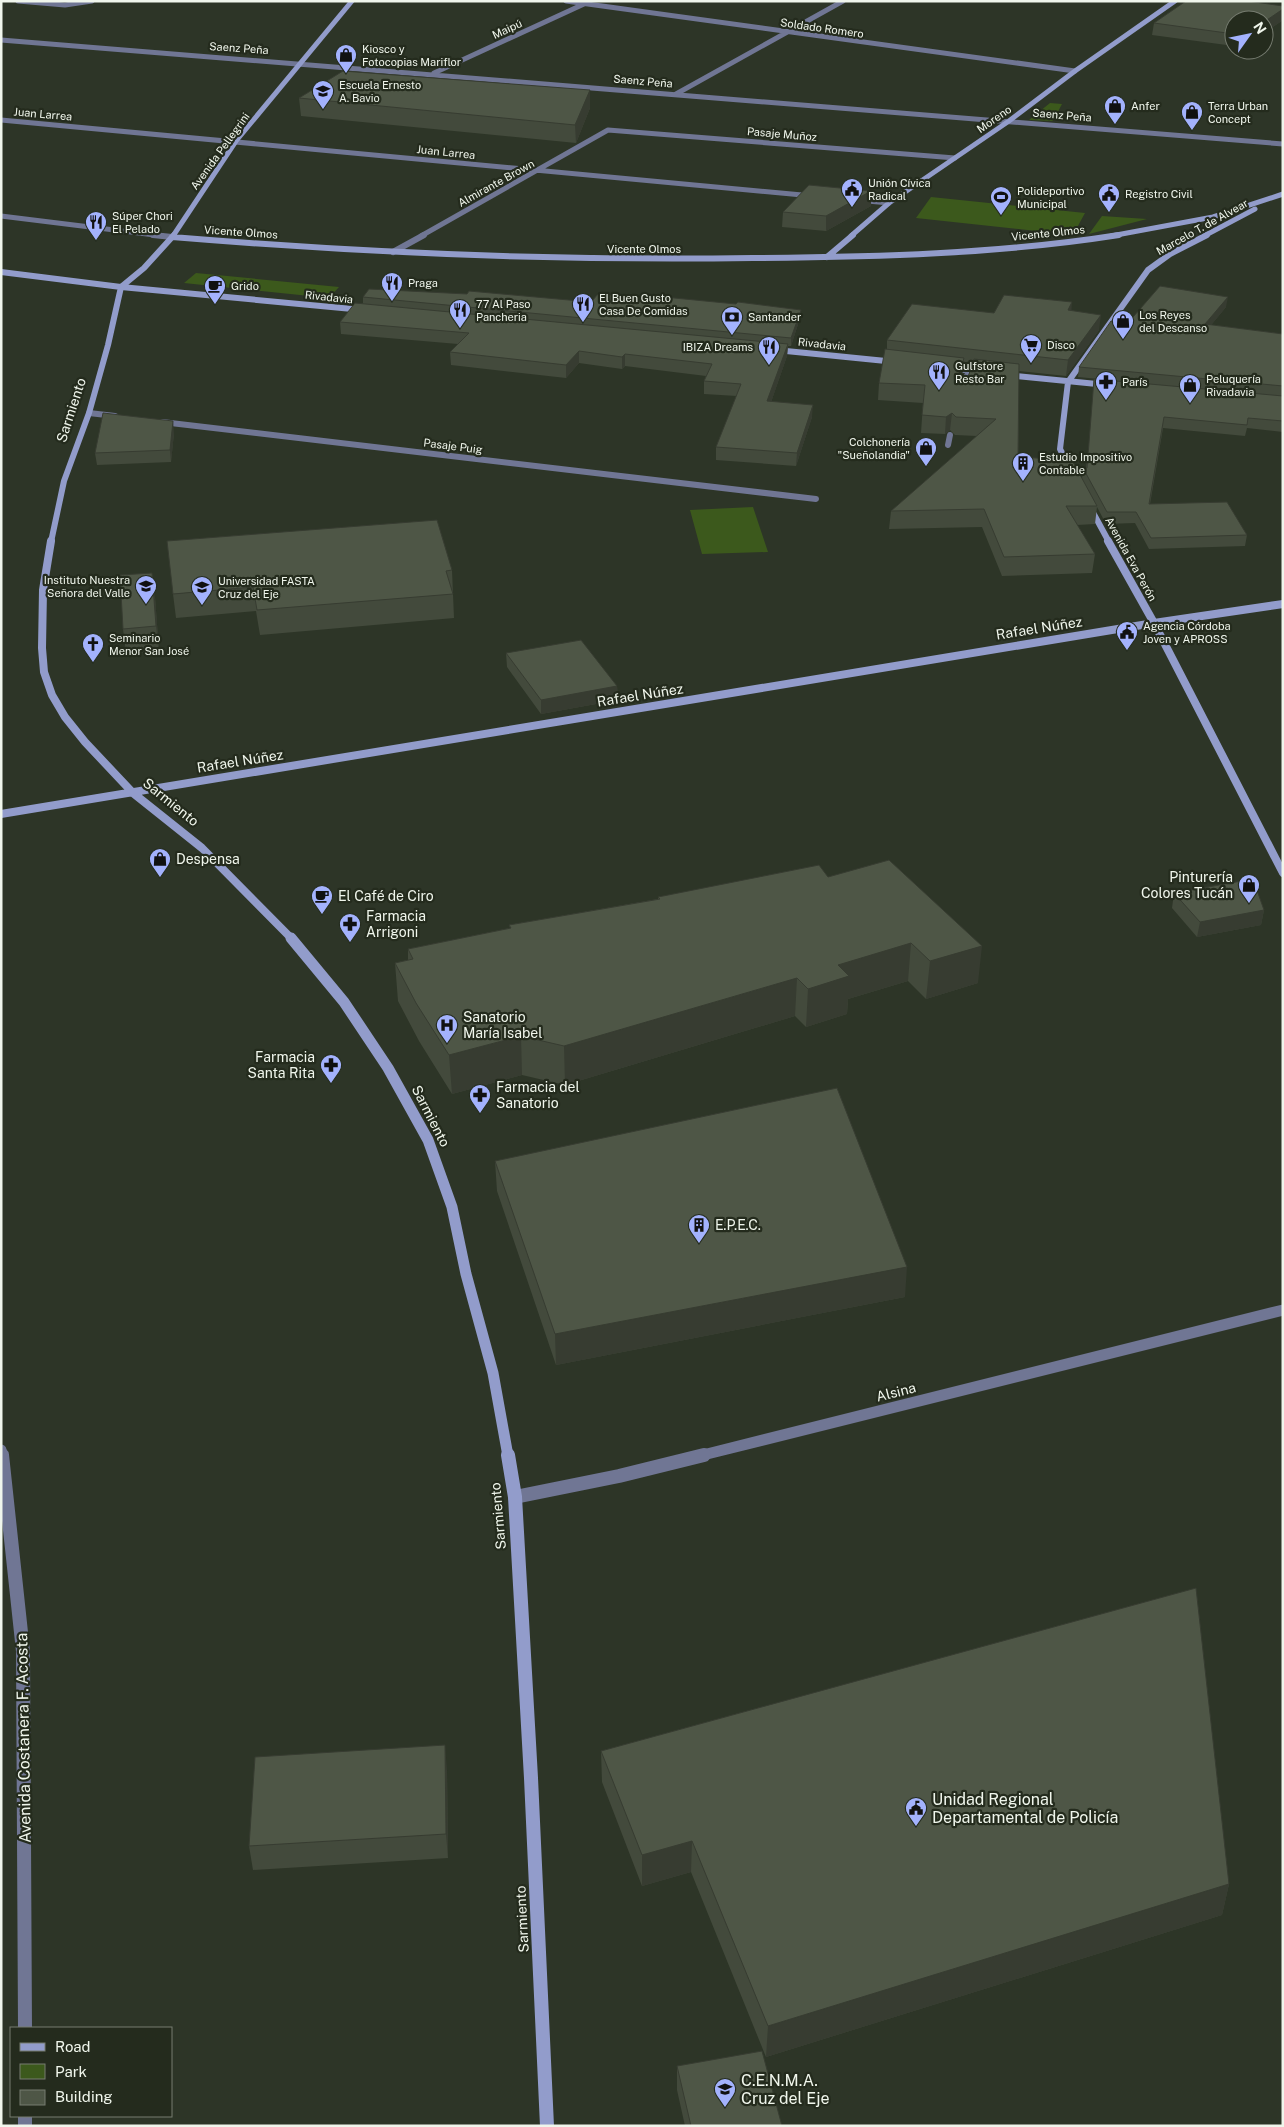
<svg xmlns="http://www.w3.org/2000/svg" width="1284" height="2127" font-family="'Public Sans',sans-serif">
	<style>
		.green { fill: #3c591c }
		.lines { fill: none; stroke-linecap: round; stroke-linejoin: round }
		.street-far3 { stroke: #707694; stroke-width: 5 }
		.street-far2 { stroke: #707694; stroke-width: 6 }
		.street-far1 { stroke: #707694; stroke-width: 11 }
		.street { stroke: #707694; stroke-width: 14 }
		.secondary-far4 { stroke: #929ccb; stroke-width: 5 }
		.secondary-far3 { stroke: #929ccb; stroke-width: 6 }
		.secondary-far2 { stroke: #929ccb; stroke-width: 8 }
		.secondary-far1 { stroke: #929ccb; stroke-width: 11 }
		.secondary { stroke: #929ccb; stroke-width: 14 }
		.wall { fill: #434a3c; fill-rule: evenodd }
		.shaded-wall { fill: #373c31 }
		.building { fill: #4e5646; stroke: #373c31 }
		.labels { text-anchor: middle; stroke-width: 4.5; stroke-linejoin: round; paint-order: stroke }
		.far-street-label { font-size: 11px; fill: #f0f6ec; stroke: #242b1d }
		.far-poi-label { font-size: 11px; fill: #f0f6ec; stroke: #242b1d; text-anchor: start }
		.street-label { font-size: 14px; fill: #f0f6ec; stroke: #242b1d }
		.poi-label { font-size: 14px; fill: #f0f6ec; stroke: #242b1d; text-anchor: start }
		.near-street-label { font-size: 16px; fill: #f0f6ec; stroke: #242b1d }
		.near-poi-label { font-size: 16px; fill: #f0f6ec; stroke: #242b1d; text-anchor: start }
	</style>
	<rect width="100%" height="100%" fill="#2d3527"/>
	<path class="green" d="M1050,103L1062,104L1053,121L1029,120Z
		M931,197L1085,213L1073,235L916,218Z
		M1102,216L1147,219L1089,234Z
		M196,273L339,287L329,298L184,283Z
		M753,507L768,552L702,554L690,510Z"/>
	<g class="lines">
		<path class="street-far3" d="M18,1L65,5L92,1
			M566,1L1075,71
			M1,40L1283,144
			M434,73L584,4
			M676,94L843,1
			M1,120L813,196
			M857,200L889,203
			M1,216L163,236
			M421,236L608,130L955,158"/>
		<path class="street-far2" d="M153,235L172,237
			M393,252L424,235
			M962,392L969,370
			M89,413L115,416
			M162,422L816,499
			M948,445L950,435"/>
		<path class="street-far1" d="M1,1450L2,1456
			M699,1456L1283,1310"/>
		<path class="street" d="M2,1455L23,1651L25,2028
			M515,1497L619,1476L704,1455
			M25,2116V2126"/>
		<path class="secondary-far4" d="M173,236L236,141L352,1
			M851,236L889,203L1009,121L1075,71L1175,1
			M1111,236L1213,217L1283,194
			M1204,236L1255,209"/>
		<path class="secondary-far3" d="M172,237C365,253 559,261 753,258C875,257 998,254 1119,235
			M827,257L853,235
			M1,272L121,287L363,310
			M121,287L144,268L174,235
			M776,350L896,362
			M950,368L983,372
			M1007,375L1107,385
			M1072,472L1060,449L1068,382L1148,270L1170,254L1207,235
			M1090,507L1109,542
			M51,542L64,481L89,413L108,345L121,287"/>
		<path class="secondary-far2" d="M51,541L43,590L42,648L44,672L52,695L65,717L85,742L133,793L202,848L292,939
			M1108,541L1154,623L1283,873
			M1,814L1154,623L1283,604"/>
		<path class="secondary-far1" d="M291,938L344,1002L388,1068L428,1140L452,1207L466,1274L493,1373L508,1456"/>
		<path class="secondary" d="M508,1455L515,1497L531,1778L547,2126"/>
	</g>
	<path class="wall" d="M1186,1H1248L1283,6V20L1264,33V20H1234V46L1152,35L1154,23Z
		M299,98L590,108L576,143L301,116Z
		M871,206L826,231L782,227L783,212Z
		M363,297L580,301L801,310L800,318L791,346H788L787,356L771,402L812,417L796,466L716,460V447L737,396L704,394V381L706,376L625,366L622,369L579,363L566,378L451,365L450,352L458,344L341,334L340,322L363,303Z
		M1226,307L1211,325L1283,334V432L1247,428L1245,436L1163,428L1150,504L1247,535L1245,546L1149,549L1135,523L1106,524L1097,507L1095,524L1077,525L1095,554L1092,573L1002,576L982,527L889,529L891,511L977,436L955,435L950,430L945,434L921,433L923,403L878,400L879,383L887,349V340L994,313L1071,311L1099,330L1066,376L1019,371L1018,457L1082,478L1083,468H1086L1099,379L1078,377L1079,367L1127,324ZM963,364L972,365L967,380L961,383L960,381L962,375Z
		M174,433L171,462L97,465L95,453Z
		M452,570L454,618L260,635L256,611L176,618L173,594Z
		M155,597L159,651L126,654L123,629Z
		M506,653L617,686L618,700L541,714L507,667Z
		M828,877L978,983L926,999L908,981L848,999L847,1014L806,1027L795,1016L565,1085L522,1075L452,1094L419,1041L398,1001L395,963L408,960V949L510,928L509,925L658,899V897Z
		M1174,893L1264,910L1261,925L1197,937L1172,908Z
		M495,1161L905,1297L556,1365L497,1191Z
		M601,1751L1229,1884L1222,1915L766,2057L691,1872L642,1886L602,1782Z
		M447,1770L448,1858L253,1870L249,1846Z
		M677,2066L782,2126H685L677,2090Z"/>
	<path class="shaded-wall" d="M1283,9V20L1264,33V22Z
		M590,90V108L576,143L575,125Z
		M871,191V206L826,231V216Z
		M1228,297L1226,307L1204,334L1205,324Z
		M1072,302L1071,318L1068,310Z
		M801,310L800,318L791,346V338Z
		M1101,315L1099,330L1066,376L1068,360Z
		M788,344L787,356L767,414V401Z
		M579,351V363L566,378V365Z
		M625,354V366L622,369V357Z
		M964,358L962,375L956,394L958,377Z
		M813,405L812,417L796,466L797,453Z
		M952,413L950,430L945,434L946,417Z
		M173,421L174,433L171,462L170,450Z
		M152,573L155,597L159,651L156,626Z
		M617,686L618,700L541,714V700Z
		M1264,910L1261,925L1197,937L1200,922Z
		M911,943L908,981L848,999L847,1014L806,1027L808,989L838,965Z
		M982,946L978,983L926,999L930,961Z
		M797,978L795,1016L565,1085L564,1046Z
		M521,1036L522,1075L452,1094L449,1055Z
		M907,1267L905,1297L556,1365L555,1334Z
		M445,1745L447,1770L448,1858L446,1834Z
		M692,1841L691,1872L642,1886V1855Z
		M1229,1884L1222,1915L766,2057L768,2026Z"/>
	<path class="building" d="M1186,1H1248L1283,6V9L1264,22V20H1234V34L1154,23Z
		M343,71L590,90L575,125L299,98Z
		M809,185L871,191L826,216L783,212Z
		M1160,286L1228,297L1205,324L1283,334V386L1079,367L1111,321L1127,324Z
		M369,289L467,294L469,291L580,301H592L598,294L662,299L664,297L736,304L738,302L801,310L791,338L363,297Z
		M1004,295L1072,302L1068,310L1101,315L1068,360L887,340L912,304L994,313Z
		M355,303L788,344L767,401L813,405L797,453L716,447L741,384L704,381L712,364L625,354L622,357L579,351L566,365L450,352L469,333L340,322Z
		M885,349L964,358L958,377L961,383L967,380L974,359L1019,364L1018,457L1072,460L1097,506H1066L1095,554L1004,557L984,509L891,511L996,419L956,417L952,413L946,417L922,415L925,385L879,383Z
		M1094,379L1283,396V421L1248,418L1247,425L1164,417L1149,504L1227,502L1247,535L1151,538L1136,512H1107L1083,468H1087Z
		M103,413L173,421L170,450L95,453Z
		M437,520L452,570L446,571L453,594L257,610L253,587L173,594L167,541Z
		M152,573L156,626L123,629L120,575Z
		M581,640L617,686L541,700L506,653Z
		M889,860L982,946L930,961L911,943L838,965L849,976L808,989L797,978L564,1046L521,1036L449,1055L416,1003L395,963L413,959L408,949L511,928L509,925L660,899L658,897L819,865L828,877Z
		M1253,879L1264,910L1200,922L1174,893Z
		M837,1088L907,1267L555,1334L495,1161Z
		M1196,1588L1229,1884L768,2026L692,1841L642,1855L601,1751Z
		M445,1745L446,1834L249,1846L255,1757Z
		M762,2051L782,2126H691L677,2066Z"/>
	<defs>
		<g id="shop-pin" transform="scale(1.125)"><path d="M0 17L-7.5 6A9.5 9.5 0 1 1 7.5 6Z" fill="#a3b2fd" stroke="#242b1d"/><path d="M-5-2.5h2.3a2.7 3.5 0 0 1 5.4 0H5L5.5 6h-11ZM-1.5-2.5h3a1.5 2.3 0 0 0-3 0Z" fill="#111"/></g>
		<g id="school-pin" transform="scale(1.125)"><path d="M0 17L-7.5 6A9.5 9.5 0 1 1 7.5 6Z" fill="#a3b2fd" stroke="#242b1d"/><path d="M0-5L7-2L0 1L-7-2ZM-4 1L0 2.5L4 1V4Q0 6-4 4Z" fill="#111"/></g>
		<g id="civic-pin" transform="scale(1.125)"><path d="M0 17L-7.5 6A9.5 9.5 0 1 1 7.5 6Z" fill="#a3b2fd" stroke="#242b1d"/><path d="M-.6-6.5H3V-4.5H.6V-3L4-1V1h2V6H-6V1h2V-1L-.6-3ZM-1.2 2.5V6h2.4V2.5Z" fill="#111"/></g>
		<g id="stadium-pin" transform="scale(1.125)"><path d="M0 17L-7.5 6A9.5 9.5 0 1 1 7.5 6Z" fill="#a3b2fd" stroke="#242b1d"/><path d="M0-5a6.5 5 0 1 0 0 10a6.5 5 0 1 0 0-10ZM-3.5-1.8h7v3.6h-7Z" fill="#111"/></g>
		<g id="restaurant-pin" transform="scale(1.125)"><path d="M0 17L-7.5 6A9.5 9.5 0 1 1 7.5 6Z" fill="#a3b2fd" stroke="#242b1d"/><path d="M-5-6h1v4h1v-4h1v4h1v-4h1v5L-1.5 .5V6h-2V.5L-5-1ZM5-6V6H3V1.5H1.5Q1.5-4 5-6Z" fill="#111"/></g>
		<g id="cafe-pin" transform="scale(1.125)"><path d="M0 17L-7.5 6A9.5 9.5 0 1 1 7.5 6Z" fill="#a3b2fd" stroke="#242b1d"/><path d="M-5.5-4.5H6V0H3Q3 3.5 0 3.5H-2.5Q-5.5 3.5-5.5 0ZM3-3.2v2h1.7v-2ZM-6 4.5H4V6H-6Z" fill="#111"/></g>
		<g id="bank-pin" transform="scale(1.125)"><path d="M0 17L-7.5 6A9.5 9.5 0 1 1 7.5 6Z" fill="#a3b2fd" stroke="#242b1d"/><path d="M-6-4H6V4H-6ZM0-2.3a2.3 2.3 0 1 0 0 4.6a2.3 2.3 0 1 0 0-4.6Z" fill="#111"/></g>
		<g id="supermarket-pin" transform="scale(1.125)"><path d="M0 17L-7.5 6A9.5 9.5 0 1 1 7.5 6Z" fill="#a3b2fd" stroke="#242b1d"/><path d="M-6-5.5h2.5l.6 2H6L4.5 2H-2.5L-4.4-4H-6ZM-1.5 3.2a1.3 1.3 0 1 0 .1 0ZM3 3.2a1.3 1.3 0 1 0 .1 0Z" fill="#111"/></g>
		<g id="pharmacy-pin" transform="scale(1.125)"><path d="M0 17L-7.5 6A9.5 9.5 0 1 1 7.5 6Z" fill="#a3b2fd" stroke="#242b1d"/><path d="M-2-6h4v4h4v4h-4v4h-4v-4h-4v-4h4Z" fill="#111"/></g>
		<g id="building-pin" transform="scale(1.125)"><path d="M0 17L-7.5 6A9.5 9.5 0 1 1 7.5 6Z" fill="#a3b2fd" stroke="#242b1d"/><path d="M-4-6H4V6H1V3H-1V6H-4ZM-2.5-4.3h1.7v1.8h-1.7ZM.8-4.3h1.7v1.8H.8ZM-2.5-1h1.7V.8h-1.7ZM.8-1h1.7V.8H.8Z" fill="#111"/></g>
		<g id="university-pin" transform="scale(1.125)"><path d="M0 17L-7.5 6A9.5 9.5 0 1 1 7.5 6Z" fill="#a3b2fd" stroke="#242b1d"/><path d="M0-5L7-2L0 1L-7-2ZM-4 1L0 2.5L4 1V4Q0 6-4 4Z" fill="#111"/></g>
		<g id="church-pin" transform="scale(1.125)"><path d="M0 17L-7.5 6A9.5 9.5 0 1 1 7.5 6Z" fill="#a3b2fd" stroke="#242b1d"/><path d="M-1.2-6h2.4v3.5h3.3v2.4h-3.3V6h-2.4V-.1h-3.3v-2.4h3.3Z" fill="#111"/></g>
		<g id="hospital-pin" transform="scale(1.125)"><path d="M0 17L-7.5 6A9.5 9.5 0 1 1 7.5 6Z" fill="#a3b2fd" stroke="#242b1d"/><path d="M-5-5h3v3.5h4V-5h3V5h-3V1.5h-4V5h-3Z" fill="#111"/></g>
	</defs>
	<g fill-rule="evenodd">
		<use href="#shop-pin" x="346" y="55"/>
		<use href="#school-pin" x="323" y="91"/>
		<use href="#shop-pin" x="1115" y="106"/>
		<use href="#shop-pin" x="1192" y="112"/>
		<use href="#civic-pin" x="852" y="189"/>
		<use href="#civic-pin" x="1109" y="194"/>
		<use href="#stadium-pin" x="1001" y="197"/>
		<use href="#restaurant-pin" x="96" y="222"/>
		<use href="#restaurant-pin" x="392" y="283"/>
		<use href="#cafe-pin" x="215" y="286"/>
		<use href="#restaurant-pin" x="583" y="304"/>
		<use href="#restaurant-pin" x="460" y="310"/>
		<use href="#bank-pin" x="732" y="317"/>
		<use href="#shop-pin" x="1123" y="321"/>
		<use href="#supermarket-pin" x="1031" y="345"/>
		<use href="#restaurant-pin" x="769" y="347"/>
		<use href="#restaurant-pin" x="939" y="372"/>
		<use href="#pharmacy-pin" x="1106" y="382"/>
		<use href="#shop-pin" x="1190" y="385"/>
		<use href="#shop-pin" x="926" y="448"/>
		<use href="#building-pin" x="1023" y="463"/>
		<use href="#school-pin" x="146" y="586"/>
		<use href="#university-pin" x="202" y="587"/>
		<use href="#civic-pin" x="1127" y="632"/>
		<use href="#church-pin" x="93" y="644"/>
		<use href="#shop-pin" x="160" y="859"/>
		<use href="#shop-pin" x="1249" y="885"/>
		<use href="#cafe-pin" x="322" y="896"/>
		<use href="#pharmacy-pin" x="350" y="924"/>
		<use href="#hospital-pin" x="447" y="1025"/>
		<use href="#pharmacy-pin" x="331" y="1065"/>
		<use href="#pharmacy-pin" x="480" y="1095"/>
		<use href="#building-pin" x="699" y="1225"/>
		<use href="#civic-pin" x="916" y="1808"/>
		<use href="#school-pin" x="725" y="2089"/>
	</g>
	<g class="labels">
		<g class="far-street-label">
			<text transform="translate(822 28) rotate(8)" y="4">Soldado Romero</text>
			<text transform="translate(507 29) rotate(-25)" y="4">Maipú</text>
			<text transform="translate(239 48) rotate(4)" y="4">Saenz Peña</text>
			<text transform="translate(643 81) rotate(5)" y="4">Saenz Peña</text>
			<text transform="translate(43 114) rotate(5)" y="4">Juan Larrea</text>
			<text transform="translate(1062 115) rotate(5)" y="4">Saenz Peña</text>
			<text transform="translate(994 119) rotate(-35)" y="4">Moreno</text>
			<text transform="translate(782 134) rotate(5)" y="4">Pasaje Muñoz</text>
			<text transform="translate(220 151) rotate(-54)" y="4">Avenida Pellegrini</text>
			<text transform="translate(446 152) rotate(6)" y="4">Juan Larrea</text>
			<text transform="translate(496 183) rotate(-29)" y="4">Almirante Brown</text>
			<text transform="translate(1202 227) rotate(-29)" y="4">Marcelo T. de Alvear</text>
			<text transform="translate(241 232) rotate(4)" y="4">Vicente Olmos</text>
			<text transform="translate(1048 233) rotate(-6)" y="4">Vicente Olmos</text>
			<text x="644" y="253">Vicente Olmos</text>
			<text transform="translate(329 297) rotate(6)" y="4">Rivadavia</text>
			<text transform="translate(822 344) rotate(6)" y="4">Rivadavia</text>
			<text transform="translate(453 446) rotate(7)" y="4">Pasaje Puig</text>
			<text transform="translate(1131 559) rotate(61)" y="4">Avenida Eva Perón</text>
		</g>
		<g class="far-poi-label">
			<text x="362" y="53">Kiosco y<tspan x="362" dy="13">Fotocopias Mariflor</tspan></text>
			<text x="339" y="89">Escuela Ernesto<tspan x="339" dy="13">A. Bavio</tspan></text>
			<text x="1131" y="110">Anfer</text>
			<text x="1208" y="110">Terra Urban<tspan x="1208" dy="13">Concept</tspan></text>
			<text x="868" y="187">Unión Cívica<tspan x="868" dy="13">Radical</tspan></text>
			<text x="1017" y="195">Polideportivo<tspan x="1017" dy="13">Municipal</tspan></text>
			<text x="1125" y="198">Registro Civil</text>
			<text x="112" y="220">Súper Chori<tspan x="112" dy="13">El Pelado</tspan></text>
			<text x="408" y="287">Praga</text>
			<text x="231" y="290">Grido</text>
			<text x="599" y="302">El Buen Gusto<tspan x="599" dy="13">Casa De Comidas</tspan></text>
			<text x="476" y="308">77 Al Paso<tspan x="476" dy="13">Pancheria</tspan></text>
			<text x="1139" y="319">Los Reyes<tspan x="1139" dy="13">del Descanso</tspan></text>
			<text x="748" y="321">Santander</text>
			<text x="1047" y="349">Disco</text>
			<text x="753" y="351" text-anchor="end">IBIZA Dreams</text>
			<text x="955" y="370">Gulfstore<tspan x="955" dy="13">Resto Bar</tspan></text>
			<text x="1206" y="383">Peluquería<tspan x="1206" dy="13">Rivadavia</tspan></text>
			<text x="1122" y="386">París</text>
			<text x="910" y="446" text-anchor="end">Colchonería<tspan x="910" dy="13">"Sueñolandia"</tspan></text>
			<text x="1039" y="461">Estudio Impositivo<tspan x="1039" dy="13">Contable</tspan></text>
			<text x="130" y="584" text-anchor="end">Instituto Nuestra<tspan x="130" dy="13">Señora del Valle</tspan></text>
			<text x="218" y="585">Universidad FASTA<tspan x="218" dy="13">Cruz del Eje</tspan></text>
			<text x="1143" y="630">Agencia Córdoba<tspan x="1143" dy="13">Joven y APROSS</tspan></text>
			<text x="109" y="642">Seminario<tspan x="109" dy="13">Menor San José</tspan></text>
		</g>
		<g class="street-label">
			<text transform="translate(71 410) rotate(-72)" y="5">Sarmiento</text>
			<text transform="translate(1039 628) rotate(-9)" y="5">Rafael Núñez</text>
			<text transform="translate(640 695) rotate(-9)" y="5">Rafael Núñez</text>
			<text transform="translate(240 761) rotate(-9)" y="5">Rafael Núñez</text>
			<text transform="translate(171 802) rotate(39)" y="5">Sarmiento</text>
			<text transform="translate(431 1116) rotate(63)" y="5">Sarmiento</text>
			<text transform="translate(896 1392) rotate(-14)" y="5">Alsina</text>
			<text transform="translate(498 1516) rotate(-95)" y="5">Sarmiento</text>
			<text transform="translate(522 1919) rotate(-93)" y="5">Sarmiento</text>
		</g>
		<g class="poi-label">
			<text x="176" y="864">Despensa</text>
			<text x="1233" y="882" text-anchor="end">Pinturería<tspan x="1233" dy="16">Colores Tucán</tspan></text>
			<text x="338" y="901">El Café de Ciro</text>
			<text x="366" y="921">Farmacia<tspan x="366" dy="16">Arrigoni</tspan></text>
			<text x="463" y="1022">Sanatorio<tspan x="463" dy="16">María Isabel</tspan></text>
			<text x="315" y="1062" text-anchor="end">Farmacia<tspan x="315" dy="16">Santa Rita</tspan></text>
			<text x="496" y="1092">Farmacia del<tspan x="496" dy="16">Sanatorio</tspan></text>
			<text x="715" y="1230">E.P.E.C.</text>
		</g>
		<g class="near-street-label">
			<text transform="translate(23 1738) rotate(-91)" y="6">Avenida Costanera F. Acosta</text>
		</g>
		<g class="near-poi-label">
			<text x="932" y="1805">Unidad Regional<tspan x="932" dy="18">Departamental de Policía</tspan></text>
			<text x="741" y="2086">C.E.N.M.A.<tspan x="741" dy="18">Cruz del Eje</tspan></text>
		</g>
	</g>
	<rect width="1284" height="2127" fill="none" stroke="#f0f6ec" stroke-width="5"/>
	<rect x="10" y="2027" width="162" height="90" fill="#242b1d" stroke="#767c70"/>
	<rect x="20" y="2043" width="25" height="8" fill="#929ccb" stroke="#767c70"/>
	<text x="55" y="2052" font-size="15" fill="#f0f6ec">Road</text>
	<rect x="20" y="2064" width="25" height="15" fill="#3c591c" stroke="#767c70"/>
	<text x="55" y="2077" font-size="15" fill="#f0f6ec">Park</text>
	<rect x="20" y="2090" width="25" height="15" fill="#4e5646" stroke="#767c70"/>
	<text x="55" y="2102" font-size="15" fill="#f0f6ec">Building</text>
	<g transform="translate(1249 35) rotate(57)"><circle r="24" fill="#242b1d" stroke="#767c70"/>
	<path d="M0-4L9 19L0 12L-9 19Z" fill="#a3b2fd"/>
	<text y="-8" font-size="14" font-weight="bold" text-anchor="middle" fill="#f0f6ec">N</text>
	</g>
</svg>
